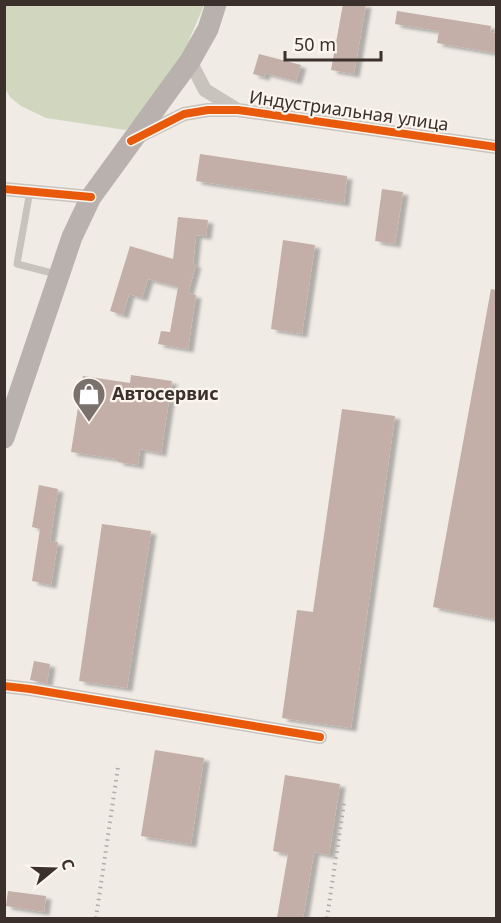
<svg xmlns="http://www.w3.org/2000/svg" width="501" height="923" font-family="'Noto Sans',sans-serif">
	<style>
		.green { fill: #d1d6bf }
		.building { fill: #c3afa7; filter: url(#shadow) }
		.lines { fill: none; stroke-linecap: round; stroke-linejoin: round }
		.lane { stroke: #c9c3be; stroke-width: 7 }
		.street { stroke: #c9c3be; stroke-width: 14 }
		.primary { stroke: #b8b1ad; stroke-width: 21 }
		.rail { stroke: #b1aca8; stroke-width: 4; stroke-dasharray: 1.5 4.5; stroke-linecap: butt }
		.cycleway-casing { stroke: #fbf5ee; stroke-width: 11 }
		.cycleway { stroke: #e8590c; stroke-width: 8 }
		.labels { text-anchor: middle; stroke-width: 4.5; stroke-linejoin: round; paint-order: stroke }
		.street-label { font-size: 18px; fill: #3b302b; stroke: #fbf5ee }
		.poi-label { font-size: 18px; font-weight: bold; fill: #3b302b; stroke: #fbf5ee; text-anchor: start }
	</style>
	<defs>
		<filter id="shadow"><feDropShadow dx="5.5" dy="3.5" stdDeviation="1.5" flood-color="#0004"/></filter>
	</defs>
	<rect width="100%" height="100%" fill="#f0ebe5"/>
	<path class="green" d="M5,5H204L172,80L126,130L46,118L21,106L10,97L5,88Z"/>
	<path class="building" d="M343,4H366L354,74L331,70Z
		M397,11L491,26L490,32L496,33V53L437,43L439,31L395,24Z
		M259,54L301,65L296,81L265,73L264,77L253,74Z
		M200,154L347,176L344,203L196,181Z
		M382,189L403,192L395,244L375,241Z
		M178,217L208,220L206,236L196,235L193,264H196L188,293L196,295L188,349L158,344L161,331L170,332L178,287L148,279L142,298L129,294L123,315L110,311L130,246L173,259Z
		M283,240L315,245L302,334L271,329Z
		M491,289L496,290V619L433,607Z
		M131,375L172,381L161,453L140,449L138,465L118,462V459L71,452L83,376L130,383Z
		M342,409L395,416L351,728L282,718L297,610L313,612Z
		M39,485L58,489L50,541L58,542L51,585L32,581L40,529L32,527Z
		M102,524L151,531L127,688L79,681Z
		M34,661L50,664L47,683L30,680Z
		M155,750L204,758L191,844L141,836Z
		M285,775L340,784L329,855L314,852L303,918H277L288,854L273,851Z
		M8,891L46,896L44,912L6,906Z"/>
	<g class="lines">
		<path class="lane" d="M30,191L17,264L56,274"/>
		<path class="street" d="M190,61L205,90L236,109
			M138,137L184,114L208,110H238L496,147
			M4,189L91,197
			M4,686L30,689L320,737"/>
		<path class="primary" d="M4,438L72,237L91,197L190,61L208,29L216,4"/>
		<path class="rail" d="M96,918L118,767
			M327,918L344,803"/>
		<g class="cycleway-casing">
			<path id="cycleway" d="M131,141L184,114L208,110H238L496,147
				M4,189L91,197
				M4,686L30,689L320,737"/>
		</g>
		<use href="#cycleway" class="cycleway"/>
	</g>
	<defs>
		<g id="shop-pin" transform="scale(1.725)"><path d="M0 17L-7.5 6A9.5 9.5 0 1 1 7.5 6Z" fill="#7a716c" stroke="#fbf5ee"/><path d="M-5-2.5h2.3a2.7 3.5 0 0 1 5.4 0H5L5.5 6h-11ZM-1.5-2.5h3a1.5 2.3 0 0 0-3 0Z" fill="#fff"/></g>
	</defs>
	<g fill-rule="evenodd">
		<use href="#shop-pin" x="89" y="394"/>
	</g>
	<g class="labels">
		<g class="street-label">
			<text transform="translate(349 111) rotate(8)" y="6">Индустриальная улица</text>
		</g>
		<g class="poi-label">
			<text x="112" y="400">Автосервис</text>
		</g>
	</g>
	<rect width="501" height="923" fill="none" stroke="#3b302b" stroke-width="12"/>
	<g transform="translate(54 869) rotate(71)" stroke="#fbf5ee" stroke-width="4.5" paint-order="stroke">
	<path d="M0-4.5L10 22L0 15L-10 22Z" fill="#3b302b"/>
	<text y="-9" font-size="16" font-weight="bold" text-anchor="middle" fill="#3b302b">С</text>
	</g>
	<path d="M285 51v9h96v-9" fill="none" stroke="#3b302b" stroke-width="3"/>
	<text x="294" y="51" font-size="18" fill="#3b302b" stroke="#fbf5ee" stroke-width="4.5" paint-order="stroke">50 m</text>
</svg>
